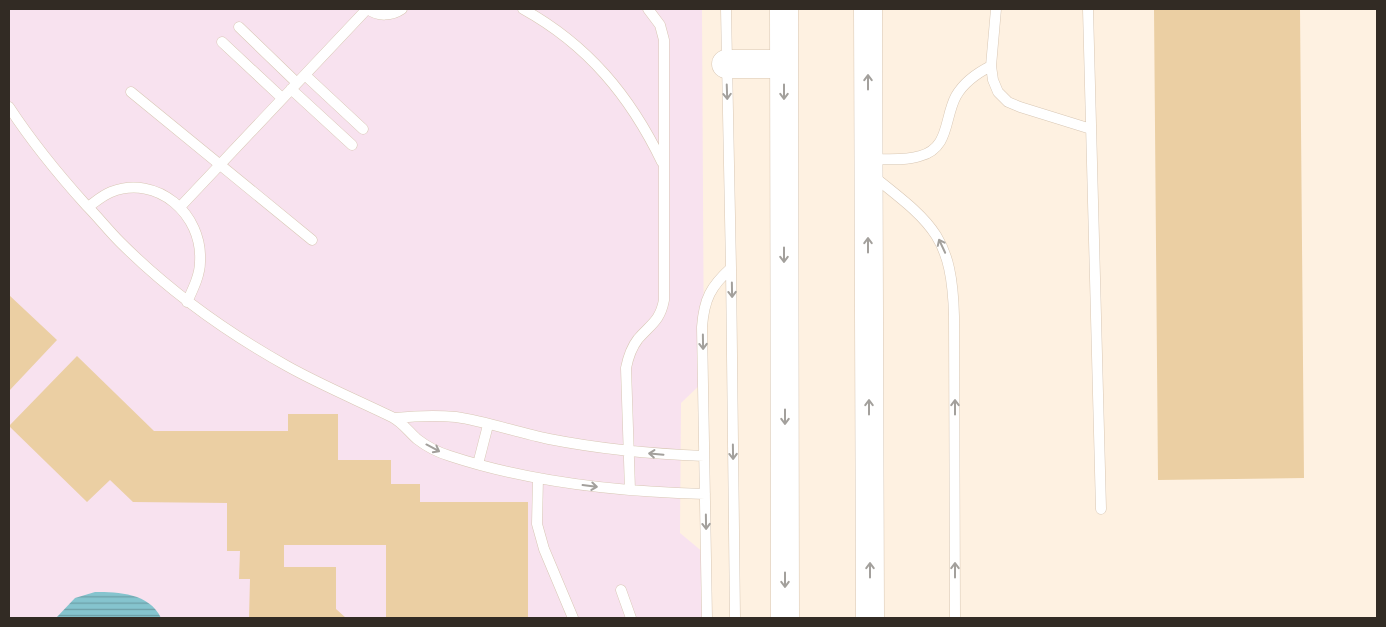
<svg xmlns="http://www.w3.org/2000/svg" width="1386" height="627" font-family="'Source Serif 4',serif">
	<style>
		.commercial { fill: #f8e2ef }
		.water { fill: url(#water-rules) }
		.building { fill: #ebcfa3 }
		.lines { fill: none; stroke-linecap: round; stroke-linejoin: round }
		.service-casing { stroke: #d8c7b4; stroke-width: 11 }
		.primary-casing { stroke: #d8c7b4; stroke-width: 29 }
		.service { stroke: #fff; stroke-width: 10 }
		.primary { stroke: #fff; stroke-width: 28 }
		.oneway { stroke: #a3a09c }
	</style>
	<defs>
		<pattern id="water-rules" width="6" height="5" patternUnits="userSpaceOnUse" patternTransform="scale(1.25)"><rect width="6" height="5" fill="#85c4ce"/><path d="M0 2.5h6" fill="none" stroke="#6d9fa7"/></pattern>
	</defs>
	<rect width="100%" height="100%" fill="#fef1e1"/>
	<path class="commercial" d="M9,9H702L704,381L681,403L680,533L704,553V618H9Z"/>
	<path class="water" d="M95,592C119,592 149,593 161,618H56L75,598Z"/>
	<path class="building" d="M1154,9H1300L1304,478L1158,480Z
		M9,295L57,340L9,391Z
		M77,356L154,431H288V414H338V460H391V484H420V502H528V618H386V545H284V567H336V609L346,618H249L250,579H239L240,551H227V503L133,502L110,480L87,502L9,426Z"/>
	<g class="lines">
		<g class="service-casing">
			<path id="service" d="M368,9C378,17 392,16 402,9
				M523,9C588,45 630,96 662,162
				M726,9L731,268L735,618
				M996,9L991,66L993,80L998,92L1008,102L1020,107L1091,129
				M1088,9L1101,509
				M239,27L297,83
				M222,42L282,98
				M305,75L363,129
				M291,89L352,145
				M131,92L312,240
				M9,107C32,142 58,174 86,205C98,217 108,230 120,242C169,291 226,332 287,366C321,385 357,400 392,417C402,422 409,432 417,439C426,446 440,453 450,456C532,483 620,492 705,494
				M870,159C886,159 905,161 920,156C950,148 944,118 956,96C964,82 977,73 991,66
				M873,176C932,223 952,236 954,316L955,618
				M88,207C95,202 103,195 111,192C157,174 203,214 200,262C200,275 193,289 187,302
				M180,207L367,9
				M395,418C415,416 435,415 456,417C485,421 519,433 549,439C600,449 652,454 704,456
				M478,464L488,425
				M538,478L537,524L544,549L573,618
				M630,490L626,368C628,358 631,348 638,339C651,324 660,321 664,300V40L660,25L648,9
				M621,590L631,618
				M707,618L702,327C704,299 711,286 731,268"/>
		</g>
		<g class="primary-casing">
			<path id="primary" d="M784,9L785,618
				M868,9L870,618
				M726,64H784"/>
		</g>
		<use href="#service" class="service"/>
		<use href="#primary" class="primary"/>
	</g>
	<defs><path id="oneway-shaft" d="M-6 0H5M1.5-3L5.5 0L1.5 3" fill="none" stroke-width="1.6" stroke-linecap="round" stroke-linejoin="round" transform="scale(1.25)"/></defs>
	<g class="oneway">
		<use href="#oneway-shaft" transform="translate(868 82) rotate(-90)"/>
		<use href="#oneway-shaft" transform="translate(727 92) rotate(88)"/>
		<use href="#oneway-shaft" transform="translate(784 92) rotate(90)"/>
		<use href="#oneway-shaft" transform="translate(868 245) rotate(-90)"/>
		<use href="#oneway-shaft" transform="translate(942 246) rotate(-115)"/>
		<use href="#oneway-shaft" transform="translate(784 255) rotate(90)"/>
		<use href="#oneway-shaft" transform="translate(732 290) rotate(89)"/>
		<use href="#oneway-shaft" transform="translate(703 342) rotate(89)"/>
		<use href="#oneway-shaft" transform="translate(869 407) rotate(-90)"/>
		<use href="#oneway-shaft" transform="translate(955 407) rotate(-90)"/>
		<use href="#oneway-shaft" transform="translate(785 417) rotate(90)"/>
		<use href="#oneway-shaft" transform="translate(433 448) rotate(28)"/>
		<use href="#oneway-shaft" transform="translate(733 452) rotate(89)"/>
		<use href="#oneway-shaft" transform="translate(656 454) rotate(-175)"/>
		<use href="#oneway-shaft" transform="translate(590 486) rotate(7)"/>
		<use href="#oneway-shaft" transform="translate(706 522) rotate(89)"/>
		<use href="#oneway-shaft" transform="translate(870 570) rotate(-90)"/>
		<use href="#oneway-shaft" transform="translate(955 570) rotate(-90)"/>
		<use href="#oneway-shaft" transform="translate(785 580) rotate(90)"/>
	</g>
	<rect width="1386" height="627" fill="none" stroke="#322b24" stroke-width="20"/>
</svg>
